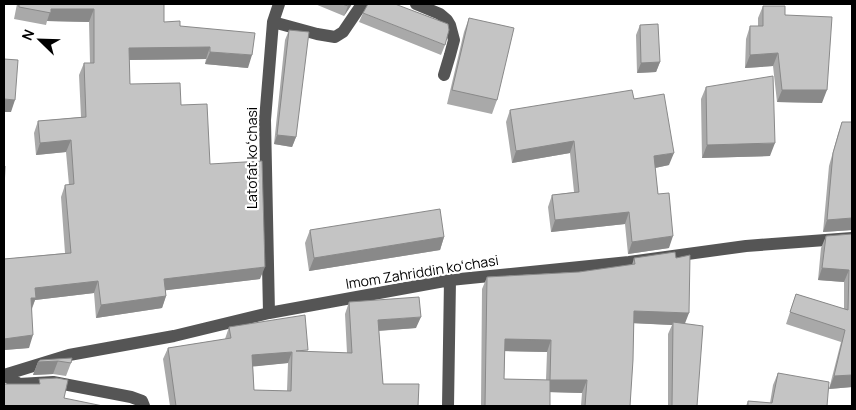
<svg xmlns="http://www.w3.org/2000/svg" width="856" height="410" font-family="Manrope,sans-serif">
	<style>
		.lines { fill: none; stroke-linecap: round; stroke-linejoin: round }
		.minor { stroke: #555; stroke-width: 12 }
		.wall { fill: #a9a9a9; fill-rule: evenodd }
		.shaded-wall { fill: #898989 }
		.building { fill: #c4c4c4; stroke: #898989; fill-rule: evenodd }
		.labels { text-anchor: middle; stroke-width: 4.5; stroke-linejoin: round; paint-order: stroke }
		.street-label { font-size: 14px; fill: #000; stroke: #fff }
	</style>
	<rect width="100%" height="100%" fill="#fff"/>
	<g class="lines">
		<path class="minor" d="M416,4L440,14L447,20L450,25L454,40L450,55L444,75
			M273,22L317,34L335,37L343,32L362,4
			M269,313L265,120L273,22L279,4
			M4,375L69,355L174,336L269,313L450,280L629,262L746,246L852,238
			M4,375L19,384L53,382L131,397L142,401L144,406
			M448,406L450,280"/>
	</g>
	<path class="wall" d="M17,4H164V22L180,26L248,68L205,64L206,59L129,60L130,84L181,105L210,164L260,279L166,290V296L162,308L96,318L94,293L35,300L32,309L29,348L4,350V259L65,253L61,197L65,185H69L66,152L36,155L34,133L38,121L81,117L79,75L84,63H90L89,22L47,21L46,25L14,19Z
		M315,4H352L344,16Z
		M763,6L785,15L822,103L777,102L773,66L745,68L746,39L750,26H758V18Z
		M363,13L445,45L441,55L359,22Z
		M469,18L497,100L492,114L447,104L464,32Z
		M640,25L660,62L656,72L637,73L636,35Z
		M289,30L296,137L292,147L274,144L285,40Z
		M706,87L770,156L702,158L701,99Z
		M634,99L669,165L655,168L658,194L669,248L628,254L625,224L551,232L548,207L552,195L574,192L570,153L512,163L506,122L510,110Z
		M842,122H852V230L823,232L829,166L838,134Z
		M310,230L444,237L440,250L309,271L305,243Z
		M852,234V387L829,389L841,342L786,324L796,294L844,309V282L818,280L821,248L826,236Z
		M634,258L685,323L697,406H668V334L672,325L634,323L630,406H581L582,393L550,392V406H481L482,289L487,277L579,272L632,265ZM505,351L547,352L546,380L504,379Z
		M349,302L416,328L379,331L383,384L418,406H170L163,359L168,348L225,339L229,327L307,352L347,353L345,314ZM288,363L287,391L254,390L253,366Z
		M72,358L71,363L66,376L53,374L33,375L38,362Z
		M778,373L827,406H746L748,401L770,403L773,385Z"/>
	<path class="shaded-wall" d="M349,4H352L344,16L348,6Z
		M51,9H94L89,22L47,21Z
		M210,47L206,59L125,60L129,48Z
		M210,52L252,55L248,68L205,64Z
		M778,53L773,66L745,68L750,55Z
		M660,62L656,72L637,73L641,63Z
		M782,90H827L822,103L777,102Z
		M4,99L15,100L11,112H4Z
		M277,135L296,137L292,147L274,144Z
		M71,140L66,152L36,155L40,143Z
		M574,141L570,153L512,163L516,151Z
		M775,143L770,156L702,158L707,145Z
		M674,153L669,165L650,169L654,156Z
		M629,212L625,224L551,232L555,220Z
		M852,218V230L823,232L827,220Z
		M673,236L669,248L628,254L632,242Z
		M444,237L440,250L309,271L314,258Z
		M265,267L260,279L160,291L164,279Z
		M822,268L849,270L844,282L818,280Z
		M98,281L94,293L35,300L31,310V298L35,288Z
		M166,296L162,308L96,318L101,305Z
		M634,311L689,313L684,326L673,322L672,325L629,323Z
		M421,317L416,328L374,331L378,320Z
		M33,335L29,348L4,350V339Z
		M505,339L551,340L547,352L501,351Z
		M292,352L288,363L248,367L252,355Z
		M58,361L53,374L33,375L38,362Z
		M852,375V387L829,389L834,376Z
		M550,380H587L582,393L546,392Z"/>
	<path class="building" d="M19,4H164V22L180,21V26L255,33L252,55L210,52V47L129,48L130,84L180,83L181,105L207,104L210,164L262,161L265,267L164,279L166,296L101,305L98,281L35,288L36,298H31L33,335L4,339V259L71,253L65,185L74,184L71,140L40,143L38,121L86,117L84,63H94V9H51V13L19,7Z
		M342,4H349L348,6Z
		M368,4H395L448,24L449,30L445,45L363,13Z
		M763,6H785V15L832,17L827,90H782L778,53L750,55V26H763Z
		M469,18L514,28L497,100L452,90Z
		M658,24L660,62L641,63L640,25Z
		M289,30L309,32L296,137L277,135Z
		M4,59L18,60L15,100L4,99Z
		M773,76L775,143L707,145L706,87Z
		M632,90L634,99L664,94L674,153L654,156L658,194L669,193L673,236L632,242L629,212L555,220L552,195L579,192L574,141L516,151L510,110Z
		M842,122H852V218L827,220L833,153Z
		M4,166H5L4,190Z
		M440,209L444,237L314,258L310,230Z
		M852,234V375L834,376L845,330L790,312L796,294L848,310L849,270L822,268L826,236Z
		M675,252L676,258L690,255L689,313L634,311L633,360L630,406H585L587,380H550V406H485L487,277L579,272L635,264L634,258ZM505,339L551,340L550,380L504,379Z
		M419,297L421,317L378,320L383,384H419L418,406H176L168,348L231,338L229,327L305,315L308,350L296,351L352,353L349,302ZM292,352L291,391L254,390L252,355Z
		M673,322L703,326L697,406H672Z
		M72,358L71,363L58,361L38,362L40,360Z
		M778,373L829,382L827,406H748V401L772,403Z
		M57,378L68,380L64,398L103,406H4V384H40L39,379Z"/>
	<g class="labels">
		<g class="street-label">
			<text transform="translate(252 158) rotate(-90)" y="5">Latofat koʻchasi</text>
			<text transform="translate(422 272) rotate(-9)" y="5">Imom Zahriddin koʻchasi</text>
		</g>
	</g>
	<rect width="856" height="410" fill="none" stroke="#000000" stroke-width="10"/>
	<g transform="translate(40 40) rotate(293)" stroke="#ffffff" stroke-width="4" paint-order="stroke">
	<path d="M0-4L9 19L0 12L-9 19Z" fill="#000000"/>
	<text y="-8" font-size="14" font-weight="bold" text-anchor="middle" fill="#000000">N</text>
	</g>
</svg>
